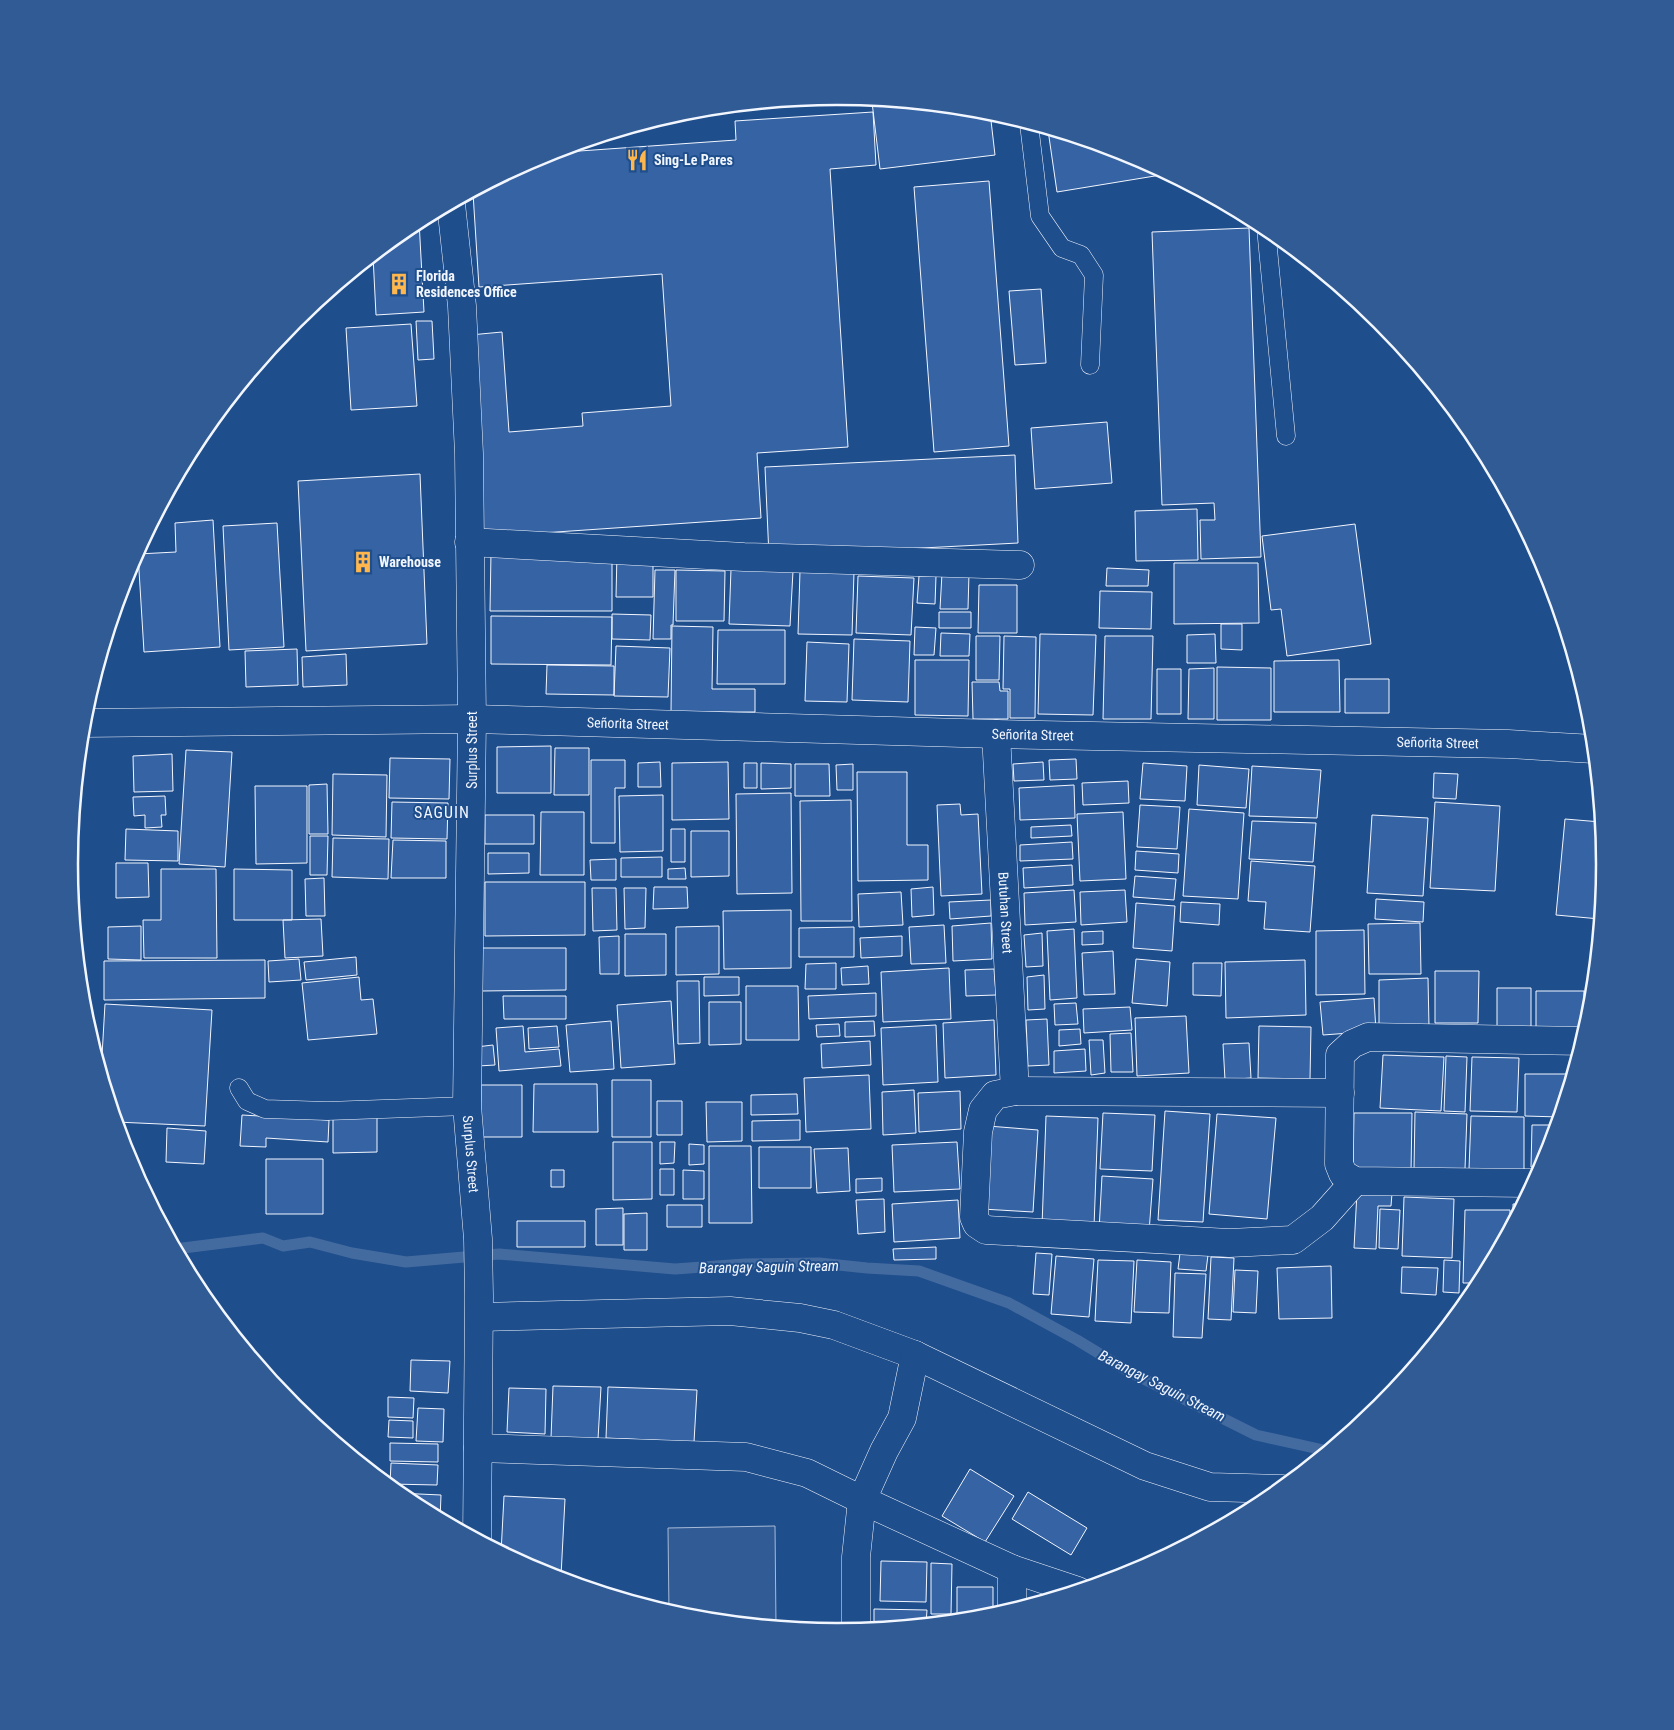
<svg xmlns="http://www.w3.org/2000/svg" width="1674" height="1730" font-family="'Roboto Condensed',sans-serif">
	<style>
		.built { fill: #305b95; stroke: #a8bbd7 }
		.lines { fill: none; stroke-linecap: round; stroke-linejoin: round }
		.stream { stroke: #446ba0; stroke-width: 11 }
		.building { fill: #3563a3; stroke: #f2f6ff }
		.service-casing { stroke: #f2f6ff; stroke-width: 19 }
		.minor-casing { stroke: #f2f6ff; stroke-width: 29 }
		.service { stroke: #1f4e8c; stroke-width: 18 }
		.minor { stroke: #1f4e8c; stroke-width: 28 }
		.labels { text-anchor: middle; stroke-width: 4; stroke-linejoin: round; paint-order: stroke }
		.poi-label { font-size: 14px; font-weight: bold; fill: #f2f6ff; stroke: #1f4e8c; text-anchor: start }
		.street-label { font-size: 14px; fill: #f2f6ff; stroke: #1f4e8c }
		.water-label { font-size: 15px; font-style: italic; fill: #f2f6ff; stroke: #1f4e8c }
		.quarter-label { font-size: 16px; letter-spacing: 1px; fill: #f2f6ff; stroke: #1f4e8c }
		.rim { fill: none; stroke: #f2f6ff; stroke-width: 2.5 }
	</style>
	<rect width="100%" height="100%" fill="#1f4e8c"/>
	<path class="built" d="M775,1526L776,1627L687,1618L669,1613L668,1528Z"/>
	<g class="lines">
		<path class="stream" d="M175,1249L263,1238L283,1246L310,1242L352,1253L406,1262L499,1254L675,1269L745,1264L819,1263L867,1268L919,1271L1009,1303L1077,1340L1128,1371L1256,1435L1328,1451"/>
	</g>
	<path class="building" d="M880,101L990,112L995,155L880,169L872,102Z
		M873,112L876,165L830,169L848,447L757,453L761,518L483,537L470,335L502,332L509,432L583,426L582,413L671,406L662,274L479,287L473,193L543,155L551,153L736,140L735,121Z
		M1048,130L1131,155L1167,174L1057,192Z
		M989,181L1009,446L934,452L914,187Z
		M419,221L424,312L376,315L373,256L410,226Z
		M1249,228L1261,557L1201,559L1200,520H1215L1214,503L1162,505L1152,232Z
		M1041,289L1046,363L1015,365L1009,291Z
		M416,321H432L434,359L418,360Z
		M411,324L417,406L351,410L346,328Z
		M1107,422L1112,483L1035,489L1031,428Z
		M1015,455L1018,543L769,556L765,467Z
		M420,474L427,644L306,651L298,481Z
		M1197,509L1198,560L1136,561L1135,511Z
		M213,520L220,647L144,652L138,554L176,552L175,523Z
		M277,523L284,647L229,650L223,526Z
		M1355,524L1371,644L1287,656L1281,609L1271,610L1262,536Z
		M491,552H612V611H490Z
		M617,553H653V597H616Z
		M1174,563H1258L1259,623L1174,624Z
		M1107,568L1149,570L1148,586H1106Z
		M731,569L793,571L790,626L729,624Z
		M655,570H675L673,625H671V639H653Z
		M676,570L725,571L724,621H676Z
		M800,571L854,572L852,635L798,634Z
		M942,573H969L968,609H940Z
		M858,576L914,578L911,635L856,633Z
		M919,576H936L935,604L917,603Z
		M979,585H1017V633H978Z
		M1100,591L1152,592L1151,629L1099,628Z
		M939,612H971V628H939Z
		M612,614L651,615L650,640L612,639Z
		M491,616L612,617L611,665L491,664Z
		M1221,624H1242V650L1221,649Z
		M672,626L713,627L712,689H755V712H671Z
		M915,627L936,628L934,655H914Z
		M718,630H785V684H717Z
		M941,633L970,634L969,656H940Z
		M1040,634L1096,635L1093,715L1038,714Z
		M1215,634L1216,663H1187V635Z
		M976,636H1000L999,680H976Z
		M1004,636L1036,637L1035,718H1010V689H1003Z
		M1105,636H1153L1151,719H1103Z
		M854,639L910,641L908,702L852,700Z
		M807,642L849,644L847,702L805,701Z
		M616,646L670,648L668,697L614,696Z
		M297,649L298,685L246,687L245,651Z
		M346,654L347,685L303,687L302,657Z
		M915,660H969L968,716L915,715Z
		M1339,660L1340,712H1274V661Z
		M547,665L614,666V695L546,694Z
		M1217,667L1271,668V720H1217Z
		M1214,668V719H1188L1189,669Z
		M1157,669H1181V714H1157Z
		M1345,679H1389V713H1345Z
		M972,682H999L1000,691H1008V719H973Z
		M551,746V793H497V747Z
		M555,748H589V795H554Z
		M186,750L232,752L225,867L179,864Z
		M172,754L173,791L134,792L133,756Z
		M390,758L450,759L449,799L389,798Z
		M1076,759L1077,779L1050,780L1049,760Z
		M591,760H625V788H615V843H591Z
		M660,762L661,787H638V763Z
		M728,762L729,819L672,820V763Z
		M1043,762L1044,780L1014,781L1013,764Z
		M744,763H757V788H744Z
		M761,763L791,764V788L761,789Z
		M1143,763L1187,766L1185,801L1140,799Z
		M795,764H829L830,796H795Z
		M853,764V790H837L836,765Z
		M1199,765L1249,769L1246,808L1197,805Z
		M1252,766L1321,770L1317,818L1249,816Z
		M857,772H907V845H928V880L858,881Z
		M1434,773L1458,774L1456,799L1433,798Z
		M333,774L387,775L386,837L332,835Z
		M1128,781L1129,803L1083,805L1082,783Z
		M327,784L328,834H309V785Z
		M1074,785L1075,818L1020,820L1019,788Z
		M255,786H307V863L256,864Z
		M791,793L792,893L737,894L736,794Z
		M663,795V851L620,852L619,796Z
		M165,796L166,815H161L162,827L145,828V815L134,816L133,797Z
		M851,800L852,921H801L800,801Z
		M392,802L448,803L447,839L391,838Z
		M1435,802L1500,806L1495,891L1430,888Z
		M960,804L961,815L978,814L982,894L941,896L937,805Z
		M1140,805L1180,807L1177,849L1137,847Z
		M1189,809L1244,813L1238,899L1183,896Z
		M541,812H584V875H540Z
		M1123,812L1126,879L1080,881L1077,814Z
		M485,815H534V844H485Z
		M1372,815L1428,818L1423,896L1367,893Z
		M1565,819L1601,822L1605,865L1600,919L1556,915Z
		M1252,821L1316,823L1313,862L1249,859Z
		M1071,825L1072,836L1031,838V827Z
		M126,829L178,831V861L125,860Z
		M671,829H685V862H671Z
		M691,831H729V876L691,877Z
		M310,836H328L327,875H310Z
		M333,838L389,839L388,879L332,877Z
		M393,840L446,841V878H391Z
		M1072,842L1073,859L1020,861V845Z
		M1136,851L1179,854L1178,873L1135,870Z
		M488,853H529V873L488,874Z
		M662,857V877H621V858Z
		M616,859V880H591L590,860Z
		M1251,861L1315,866L1310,932L1264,929L1266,902L1248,901Z
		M116,863H148L149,897L116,898Z
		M1072,865L1073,885L1024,888L1023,868Z
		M685,868L686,879H668V869Z
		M161,869H216L217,958H144L143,920H161Z
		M234,869L292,870V920H234Z
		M1135,876L1176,879L1174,900L1133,897Z
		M324,878L325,916H306L305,879Z
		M485,882H585V935L485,936Z
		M654,887H687L688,908L653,909Z
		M933,887L934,915L912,917L911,889Z
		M592,888H616L617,930L593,931Z
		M624,888H646L645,928L625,929Z
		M1074,890L1076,922L1025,925L1024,893Z
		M1125,890L1127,922L1081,925L1080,892Z
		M901,892L903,925L859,927L858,894Z
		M1376,899L1424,902L1423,922L1375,919Z
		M991,900V916L950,919L949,902Z
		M1181,902L1220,904L1219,925L1180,922Z
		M1136,903L1175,906L1172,951L1133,948Z
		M791,910V968L724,969L723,911Z
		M321,919L323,956L285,958L283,920Z
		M991,923L992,959L953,961L952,926Z
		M1420,923L1421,974H1369L1368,924Z
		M944,925L946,963L911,964L909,927Z
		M141,926V960L108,959V927Z
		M719,926V974L676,975V927Z
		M854,927V957H799V928Z
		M1074,929L1077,998L1050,1000L1047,931Z
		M1364,930L1365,994L1316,995V931Z
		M1103,931V944L1082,945V932Z
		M1042,933L1043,966L1026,967L1024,935Z
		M625,934H666V975L625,976Z
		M619,936V974H600L599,937Z
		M902,936V956L861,958L860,938Z
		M481,948H566V990L481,991Z
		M1113,951L1115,994L1084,995L1082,953Z
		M356,957L357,975L306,980L304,962Z
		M299,959L301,980L269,982L268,961Z
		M1136,959L1170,962L1167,1006L1132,1003Z
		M265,960V998L104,1000V961Z
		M1305,960L1306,1015L1226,1018L1225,962Z
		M836,963V989H805L806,964Z
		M1193,963H1222L1221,996L1193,995Z
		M868,966L869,984L842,985L841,968Z
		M949,968L951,1019L883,1022L881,972Z
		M994,969L996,995L966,996L965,970Z
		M1435,971H1479L1478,1023H1435Z
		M1044,975L1045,1009L1028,1010L1027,977Z
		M359,977L361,1000L373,999L377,1034L308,1040L302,983Z
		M704,977H739V995L704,996Z
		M1428,978L1429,1027L1379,1028V980Z
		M677,981H699L700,1043L678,1044Z
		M746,986H798L799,1040H746Z
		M1593,987L1590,1015L1587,1026L1586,988Z
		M1497,988H1531V1030L1497,1031Z
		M1536,991H1584V1035H1536Z
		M876,993V1016L809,1019L808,996Z
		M503,996H566V1019H504Z
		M1374,998L1376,1031L1323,1035L1320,1002Z
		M671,1001L675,1064L621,1068L617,1005Z
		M709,1002H741V1044L709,1045Z
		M1076,1003L1078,1024L1055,1025L1054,1004Z
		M105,1004L212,1010L205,1126L116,1122L101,1073Z
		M1130,1007L1132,1030L1084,1033L1083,1009Z
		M1186,1016L1189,1073L1137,1076L1135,1018Z
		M1047,1019L1049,1065L1028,1066L1026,1020Z
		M994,1020L996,1075L945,1078L943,1023Z
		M611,1021L614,1069L570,1072L566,1025Z
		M874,1021L875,1036L845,1037V1022Z
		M839,1024L840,1036L817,1037L816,1025Z
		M936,1025L938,1082L883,1085L881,1028Z
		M523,1026L525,1052L559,1049L561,1066L499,1071L496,1028Z
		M557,1026L559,1047L529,1049L528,1028Z
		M1259,1026L1311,1027L1310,1079L1258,1078Z
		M1080,1029L1081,1044L1059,1046V1030Z
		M1131,1033L1133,1072H1111L1110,1034Z
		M1089,1040H1103L1105,1073L1091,1075Z
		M870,1041L871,1065L822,1068L821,1044Z
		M1249,1043L1251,1078L1225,1080L1223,1044Z
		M493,1045L495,1065L478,1066L476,1047Z
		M1085,1049L1086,1071L1054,1073V1051Z
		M1383,1055L1444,1057L1441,1111L1380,1108Z
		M1446,1056L1467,1057L1465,1112L1444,1111Z
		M1472,1057L1519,1058L1517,1112L1470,1111Z
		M1525,1074H1572L1560,1117L1525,1116Z
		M869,1075L871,1129L806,1132L804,1078Z
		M612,1080H651V1137H612Z
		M534,1084H597L598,1132H533Z
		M481,1085H522V1137H480Z
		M914,1090L916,1133L883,1135L882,1092Z
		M960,1091L961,1129L919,1132L918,1093Z
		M797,1094L798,1114L751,1115V1095Z
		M657,1101H682V1135H657Z
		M706,1102H742V1141L707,1142Z
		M377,1111V1152L333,1153V1112Z
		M1165,1111L1210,1114L1203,1222L1158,1220Z
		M1415,1112L1467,1114L1465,1169H1414Z
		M1103,1113L1155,1115L1152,1171L1100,1169Z
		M1354,1113H1412L1411,1172L1353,1171Z
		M1217,1114L1276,1118L1267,1219L1209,1214Z
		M242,1115L329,1120L328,1142L266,1138V1147L240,1146Z
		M1046,1116L1098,1118L1094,1227L1042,1226Z
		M1471,1116L1524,1117V1170L1469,1169Z
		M800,1120V1140L752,1141V1121Z
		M1532,1125H1557L1547,1159L1542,1168L1531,1167Z
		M988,1126L1038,1130L1033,1212L982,1209Z
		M167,1128L206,1131L204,1164L166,1162Z
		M613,1142H652V1199L613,1200Z
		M660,1142H675L674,1163L660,1164Z
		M957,1142L960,1189L894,1192L892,1145Z
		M689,1144L704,1145V1164L689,1165Z
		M709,1146H751L752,1223H709Z
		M759,1147H811V1188H759Z
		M848,1148L850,1191L817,1193L814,1149Z
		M266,1159H323V1214H266Z
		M660,1169H674V1195H660Z
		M551,1170H564V1187H551Z
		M683,1170L704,1171V1199H683Z
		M1102,1176L1153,1179L1149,1232L1099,1230Z
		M882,1178V1191L856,1193V1179Z
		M1357,1192L1392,1193L1391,1206H1378L1376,1249L1354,1248Z
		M1404,1197L1454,1199L1452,1258L1402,1256Z
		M884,1199L885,1232L858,1234L856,1200Z
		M958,1200L960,1238L894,1242L892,1204Z
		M1513,1204H1523L1513,1222Z
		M667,1205H702V1227H667Z
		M623,1208V1245H596V1209Z
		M1380,1209L1400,1210L1398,1249L1379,1248Z
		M1465,1210H1510V1228L1480,1283H1463Z
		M647,1213V1250H624V1214Z
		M517,1221H585V1247H517Z
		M936,1247V1259L894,1260L893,1249Z
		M1036,1253L1052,1254L1049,1295L1033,1294Z
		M1180,1253L1208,1255L1206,1271L1178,1269Z
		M1056,1256L1094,1259L1089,1317L1051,1314Z
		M1211,1257L1234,1258L1231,1320L1208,1319Z
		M1098,1260L1134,1261L1131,1323L1095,1321Z
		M1137,1260L1171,1262L1169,1313L1134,1312Z
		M1444,1260L1460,1261L1459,1293L1443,1292Z
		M1331,1266L1332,1318L1279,1319L1277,1268Z
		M1402,1267L1438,1268L1436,1295L1401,1293Z
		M1235,1270L1258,1271L1256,1313L1233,1312Z
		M1175,1273L1206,1274L1202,1338L1173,1337Z
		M411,1360L450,1361L448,1393L410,1391Z
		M553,1386L601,1387L598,1439L551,1438Z
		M608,1387L697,1390L694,1442L606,1438Z
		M509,1388L546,1389L545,1434L507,1432Z
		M388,1397L414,1398L413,1418L388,1417Z
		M418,1408L444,1409L443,1442L416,1441Z
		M389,1420L413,1421V1438L388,1437Z
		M390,1443L438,1444V1462L390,1461Z
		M391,1463L438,1465L437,1485L390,1484Z
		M970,1469L1014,1496L985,1542L942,1516Z
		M1028,1492L1087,1528L1071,1555L1012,1519Z
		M397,1493L441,1495L440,1520L410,1504Z
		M504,1496L565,1499L561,1576L543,1575L501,1553Z
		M881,1561L927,1562L926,1602L880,1601Z
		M931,1563L952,1564L951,1614H931Z
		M957,1587H993V1617H957Z
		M874,1609L927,1610L926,1624L874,1630Z"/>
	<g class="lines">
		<g class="service-casing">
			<path id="service" d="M1029,124L1040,216L1062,248L1081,255L1094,275L1090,365
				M1266,228L1286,436
				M239,1088L247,1101L265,1109L327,1111L467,1106"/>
		</g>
		<g class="minor-casing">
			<g id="minor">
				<path id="s1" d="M451,204L462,306L469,454L472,719L467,1106L478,1239L479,1296L477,1540"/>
				<path d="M469,542L744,557L1020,565"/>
				<path id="s2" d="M83,723L472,719L996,734L1508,744L1594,749"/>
				<path id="s3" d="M996,734L1015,1091"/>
				<path d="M1340,1093L1015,1091L995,1095L983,1110L978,1132L974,1217L977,1224L986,1230L1229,1243L1293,1240L1322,1218L1355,1181"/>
				<path d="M1534,1183L1355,1181L1343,1174L1339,1164L1340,1055L1352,1044L1368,1037L1583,1041"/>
				<path d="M480,1317L730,1311L800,1318L834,1325L915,1355L902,1418L884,1451L862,1500L856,1557V1631"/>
				<path d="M915,1355L1145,1466L1210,1487L1282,1489"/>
				<path d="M478,1448L746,1457L807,1473L862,1500L1012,1569V1611"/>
				<path d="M1012,1569L1078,1591"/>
			</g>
		</g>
		<use href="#service" class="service"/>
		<use href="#minor" class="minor"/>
	</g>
	<defs>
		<g id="restaurant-bare" transform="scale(1.725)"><path d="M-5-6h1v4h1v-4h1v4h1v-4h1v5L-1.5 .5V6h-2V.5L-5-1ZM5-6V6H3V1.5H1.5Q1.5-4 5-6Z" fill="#ffb74d" stroke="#1f4e8c" stroke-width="2.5" paint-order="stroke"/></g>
		<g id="building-bare" transform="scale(1.725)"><path d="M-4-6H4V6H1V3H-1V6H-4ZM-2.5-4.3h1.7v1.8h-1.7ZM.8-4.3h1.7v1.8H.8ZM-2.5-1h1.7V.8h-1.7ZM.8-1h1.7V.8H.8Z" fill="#ffb74d" stroke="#1f4e8c" stroke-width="2.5" paint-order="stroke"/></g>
	</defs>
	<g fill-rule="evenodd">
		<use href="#restaurant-bare" x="637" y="160"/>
		<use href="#building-bare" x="399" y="284"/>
		<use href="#building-bare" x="363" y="562"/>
	</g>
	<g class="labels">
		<g class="poi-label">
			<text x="654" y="165">Sing-Le Pares</text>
			<text x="416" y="281">Florida<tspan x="416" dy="16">Residences Office</tspan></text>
			<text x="379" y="567">Warehouse</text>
		</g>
		<g class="street-label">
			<text dy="5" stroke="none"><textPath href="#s2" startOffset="545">Señorita Street</textPath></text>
			<text dy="5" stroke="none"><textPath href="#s2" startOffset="950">Señorita Street</textPath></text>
			<text dy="5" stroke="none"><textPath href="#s2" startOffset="1355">Señorita Street</textPath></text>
			<text transform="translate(472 750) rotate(-90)" y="5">Surplus Street</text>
			<text dy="5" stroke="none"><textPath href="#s3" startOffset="179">Butuhan Street</textPath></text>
			<text dy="5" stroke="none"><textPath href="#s1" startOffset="951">Surplus Street</textPath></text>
		</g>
		<g class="water-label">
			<text transform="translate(769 1267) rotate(-1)" y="5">Barangay Saguin Stream</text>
			<text transform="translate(1162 1386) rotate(27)" y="5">Barangay Saguin Stream</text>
		</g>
		<g class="quarter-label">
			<text x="442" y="818">SAGUIN</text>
		</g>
	</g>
	<path d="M0 0H1674V1730H0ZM78 864a759 759 0 1 1 1518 0a759 759 0 1 1-1518 0Z" fill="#305b95" fill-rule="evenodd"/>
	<path class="rim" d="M78 864a759 759 0 1 1 1518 0a759 759 0 1 1-1518 0Z"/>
</svg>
